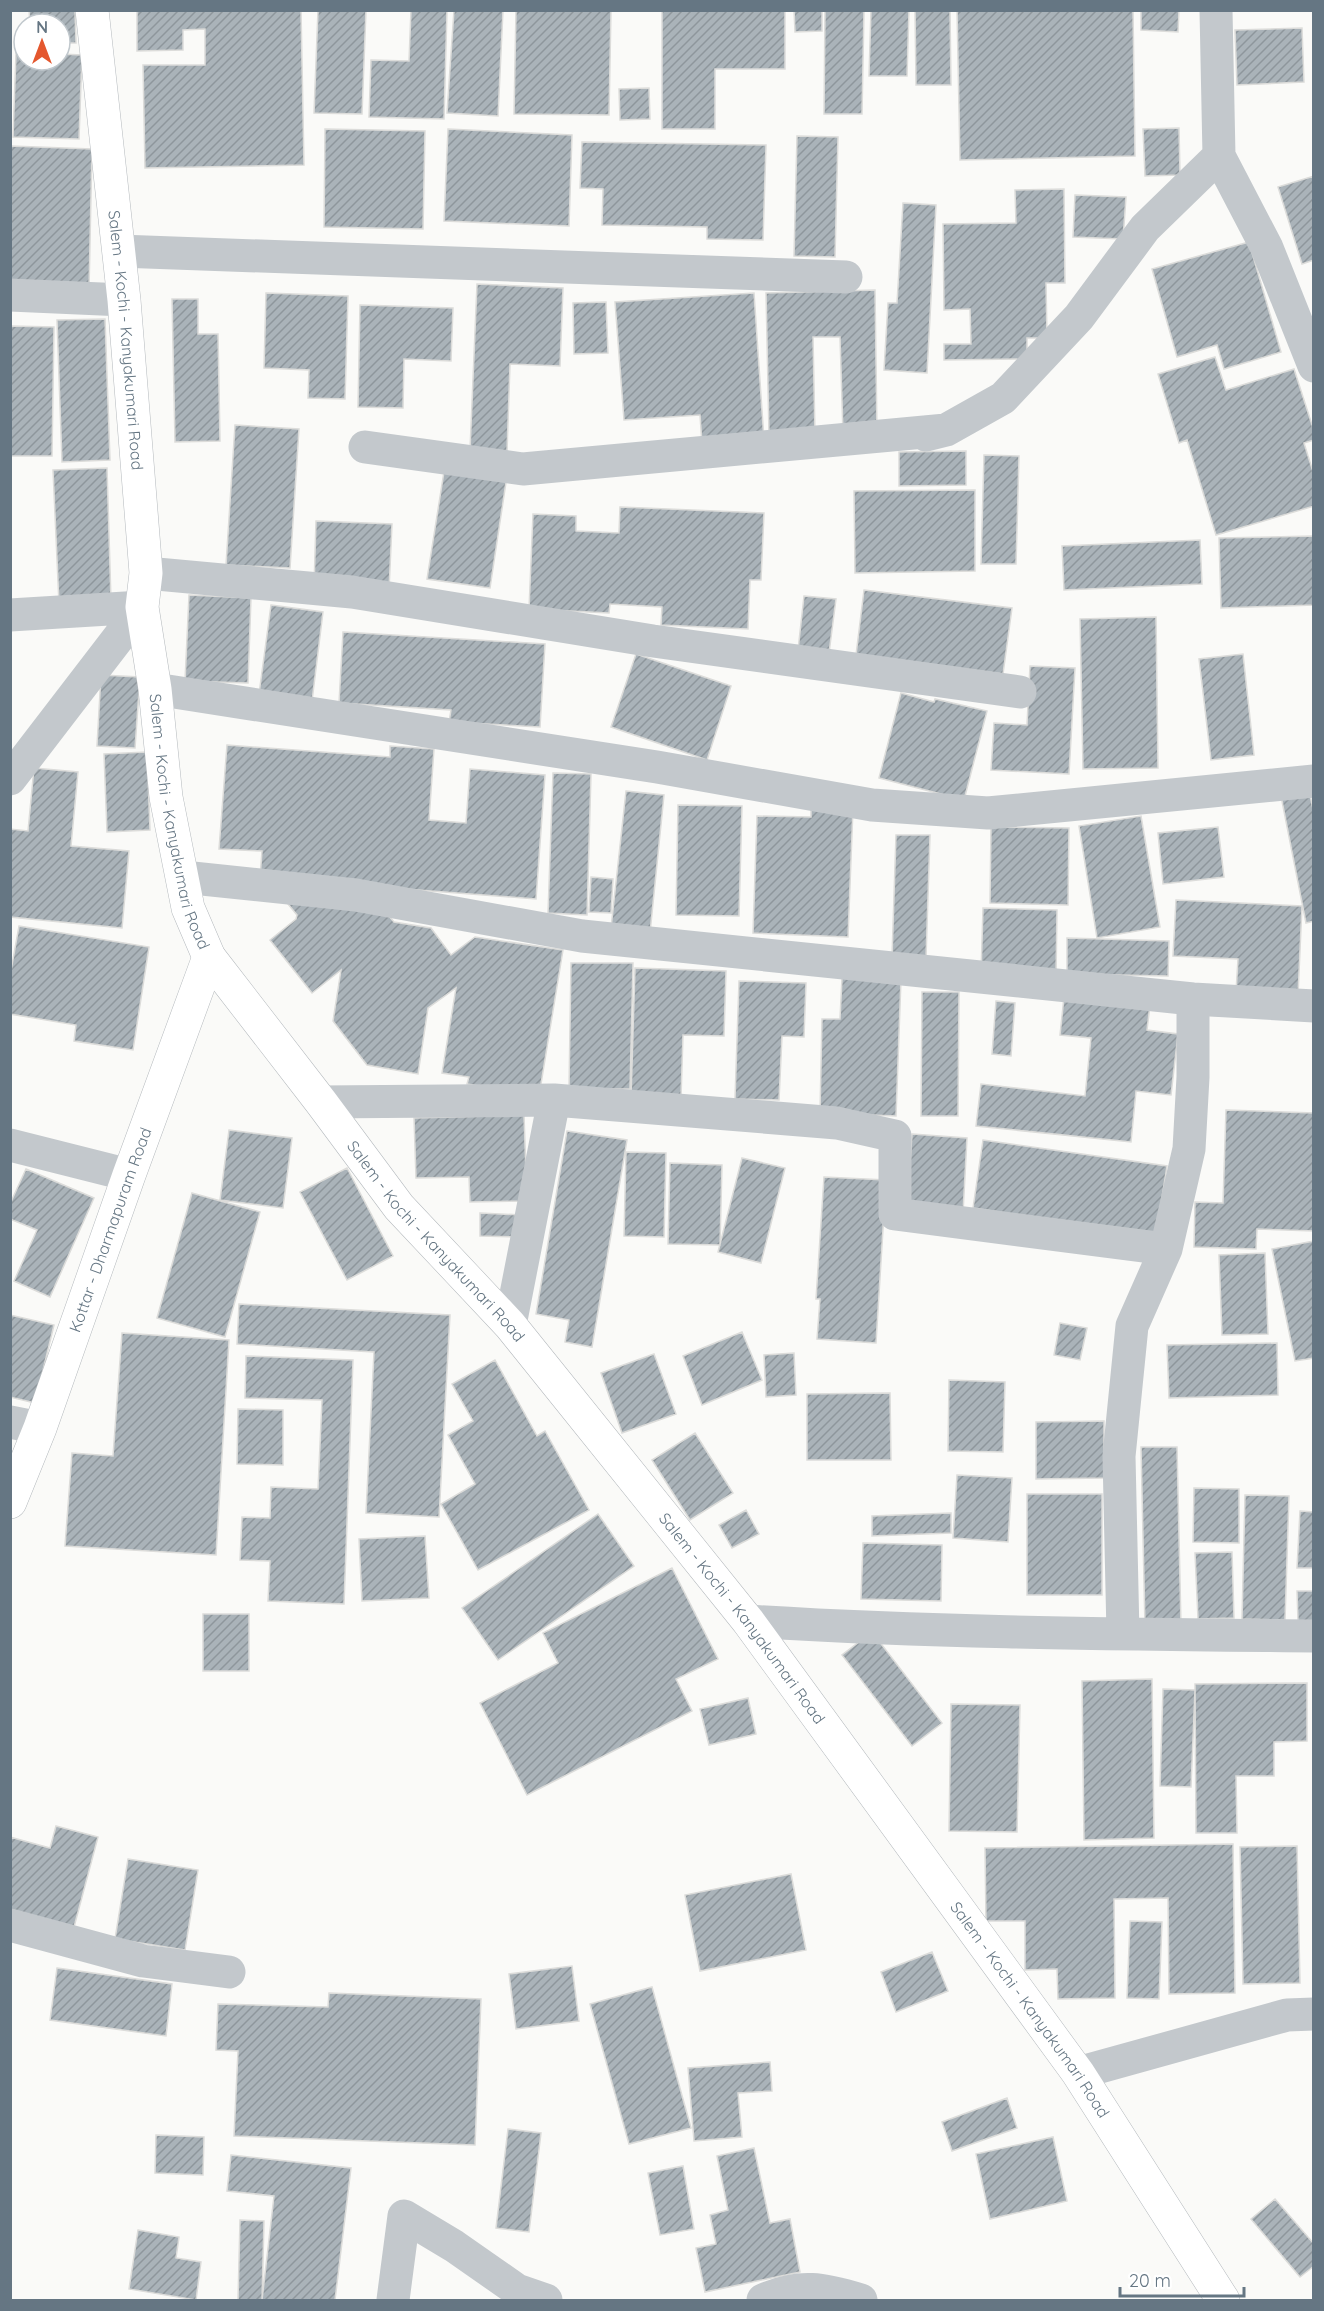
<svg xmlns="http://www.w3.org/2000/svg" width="1324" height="2311" font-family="Quicksand,sans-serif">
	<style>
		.building { fill: url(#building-hatch); stroke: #dcdcda; stroke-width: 1.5 }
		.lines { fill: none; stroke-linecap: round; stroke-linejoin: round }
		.major-casing { stroke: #b5babe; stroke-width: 34 }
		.highway-casing { stroke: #b4b9bd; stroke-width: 34 }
		.minor { stroke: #c3c8cc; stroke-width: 33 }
		.major { stroke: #fff; stroke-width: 33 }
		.highway { stroke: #fff; stroke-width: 33 }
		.labels { text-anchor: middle; stroke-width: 6; stroke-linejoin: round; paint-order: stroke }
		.street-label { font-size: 16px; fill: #657683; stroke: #fff }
	</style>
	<defs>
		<pattern id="building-hatch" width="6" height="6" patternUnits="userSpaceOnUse" patternTransform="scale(1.5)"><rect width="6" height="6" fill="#aab3b9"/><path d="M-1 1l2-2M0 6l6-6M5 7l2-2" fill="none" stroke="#8e969c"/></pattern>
	</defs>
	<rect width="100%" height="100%" fill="#fafaf8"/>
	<path class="building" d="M29,10L75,11L76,43H60V24H30Z
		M137,10H301L304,165L145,168L143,65H205V29L183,30V50L137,51Z
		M318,10H366L362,114L314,113Z
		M411,10H447L444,119L369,117L371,60L409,61Z
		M454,10H503L498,116L447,113Z
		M516,10H611L609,115L514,114Z
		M662,10H785V69H715V129H662Z
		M794,10H822V31L795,32Z
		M825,10H864L862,114H824Z
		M871,10H909L907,76H869Z
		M915,10H950L951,85H916Z
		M957,10H1133L1135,156L960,160Z
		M1141,10H1179L1178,32L1141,30Z
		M1302,28L1304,82L1237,85L1235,30Z
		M16,53H24V60H60V54L82,55L79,139L13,137Z
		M649,88L650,119L620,120L619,89Z
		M1179,128L1180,175L1145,176L1143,129Z
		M325,129L425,131L423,229L324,227Z
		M448,129L572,135L569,226L444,221Z
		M797,136L838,137L835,257L794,256Z
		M582,142L766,145L763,240L707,239V227L602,225L603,189L580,188Z
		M10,146L92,149L89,290L10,288Z
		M1314,176V260L1302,264L1278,187Z
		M1064,189L1065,283H1046L1047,338H1027V359L944,360V344H971L970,309L944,310L943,224L1016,223L1015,190Z
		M1075,195L1126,197L1123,239L1073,237Z
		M903,203L936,205L927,373L884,370L888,303H897Z
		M1249,242L1281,352L1224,369L1217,345L1177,357L1152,269Z
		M477,284L563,288L560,366L510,364L507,452L470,450Z
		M875,290L877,433L843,434L840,337H813L815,434L769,435L766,293Z
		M266,293L348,296L345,399L308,398L309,370L264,368Z
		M754,293L764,440L702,444L700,415L624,420L615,302Z
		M172,299H198V334H218L220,441L175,442Z
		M606,302L608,353L574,354L573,303Z
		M360,305L453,308L451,361L404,359L403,408L358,407Z
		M105,319L110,460L62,462L57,320Z
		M10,326L54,327L52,456H10Z
		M1215,357L1226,390L1294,369L1314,431V440L1304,443L1314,475V506L1216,535L1187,440L1179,443L1158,374Z
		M235,425L299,429L290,568L226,565Z
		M966,451V485L899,486V452Z
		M984,455L1019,456L1016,564H981Z
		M446,459L508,469L490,588L427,579Z
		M107,468L111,601L59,604L53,470Z
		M975,490V571L855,573L854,491Z
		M620,507L764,513L761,580H750L748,629L661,625L662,607L610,604L609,613L529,609L533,514L576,516V531L619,533Z
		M316,521L392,524L389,590L314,587Z
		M1314,536V605L1221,608L1219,538Z
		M1200,540L1202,584L1064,590L1062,546Z
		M864,590L1012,608L1003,674L856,655Z
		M189,595L251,598L248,683L185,681Z
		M804,596L836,599L829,653L798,650Z
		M271,605L323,612L312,701L259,694Z
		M1156,617L1158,768L1083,769L1080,619Z
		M343,632L545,644L540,727L449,722L451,710L339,703Z
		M636,654L731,686L707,760L611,727Z
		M1243,654L1254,755L1211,760L1199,659Z
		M1030,666L1075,668L1069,774L991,770L994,723L1027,725Z
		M101,675L140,677L135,748L97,746Z
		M901,693L934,702L935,699L987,711L964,800L879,778Z
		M227,745L390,757V746L434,749L429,820L466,823L470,769L545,775L536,899L260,878L262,851L219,849Z
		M147,752L150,830L107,832L104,754Z
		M34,768L78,772L71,846L129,851L122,928L10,917V829L28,831Z
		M553,773L591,774L587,915L548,913Z
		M1309,790L1313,809L1314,921L1306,923L1281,796Z
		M626,791L664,795L650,933L611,928Z
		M678,805L742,806L739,916L676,915Z
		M811,806L853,808L848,937L753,933L757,816L811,817Z
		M1141,816L1160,927L1097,938L1079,826Z
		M991,827L1069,828L1068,905L990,903Z
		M1218,827L1224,877L1163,884L1158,833Z
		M896,835H930L926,958L892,957Z
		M591,877L613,879L611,913L589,912Z
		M279,893L384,910L394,922L431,928L451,955L475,937L563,950L539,1096L467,1084L469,1077L442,1073L456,988L428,1008L418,1074L367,1065L333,1021L341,970L312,993L270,940L296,919L297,915Z
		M1176,900L1302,906L1298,995L1236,992L1238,959L1173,956Z
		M983,908L1057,910L1056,977L981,974Z
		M19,926L149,947L133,1050L74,1041L76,1025L10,1014V976Z
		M1067,938L1169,941L1168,976L1067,974Z
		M571,963H633L630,1089H569Z
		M635,968L726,971L724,1036L683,1035L681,1098L631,1097Z
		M842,978L901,979L896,1116L820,1113L822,1019H840Z
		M739,981L806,983L804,1037L782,1036L779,1100L735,1099Z
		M922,992H959L958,1116H921Z
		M1064,997L1150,1005L1147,1030L1178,1034L1171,1095L1136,1091L1131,1142L976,1126L981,1084L1085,1096L1091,1038L1060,1035Z
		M996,1001L1015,1003L1011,1056L992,1054Z
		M1226,1110L1314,1113V1231L1257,1229L1256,1249L1194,1247L1195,1202L1223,1203Z
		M524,1115L527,1201L470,1202L469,1177L416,1178L414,1118Z
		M229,1130L292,1138L283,1208L220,1200Z
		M567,1131L627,1140L592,1347L565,1342L569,1320L536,1314Z
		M912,1134L967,1138L963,1213L907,1209Z
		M983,1140L1167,1166L1156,1235L973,1208Z
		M626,1152L666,1153L664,1237L624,1236Z
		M742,1158L785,1168L761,1263L718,1252Z
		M670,1163L722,1165L720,1245L668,1244Z
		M347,1168L393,1256L347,1280L300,1192Z
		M26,1169L94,1198L50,1297L14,1281L37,1230L10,1219V1204Z
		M824,1177L886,1180L876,1343L817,1339L820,1299H816Z
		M192,1193L260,1212L225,1337L157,1318Z
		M480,1213L521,1215L520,1237L480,1236Z
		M1314,1241V1358L1295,1361L1272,1249Z
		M1265,1253L1268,1334L1222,1335L1219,1255Z
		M239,1304L450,1315L439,1517L366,1513L374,1352L237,1344Z
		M10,1315L54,1325L35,1403L10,1397Z
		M1060,1323L1087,1328L1080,1360L1054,1355Z
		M742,1332L762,1380L702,1405L683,1356Z
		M122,1333L229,1340L216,1555L65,1546L72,1453L113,1456Z
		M1277,1343L1278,1395L1169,1398L1167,1345Z
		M794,1353L796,1395L766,1397L764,1355Z
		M654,1354L676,1414L622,1433L601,1373Z
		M246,1356L353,1360L344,1604L268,1601L270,1561L240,1560L242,1517L270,1518L271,1487L318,1489L322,1400L245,1398Z
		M495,1360L537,1436L545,1431L589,1510L478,1570L441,1504L475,1484L448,1435L473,1421L452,1384Z
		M949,1380L1005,1382L1003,1452L948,1451Z
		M890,1393L891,1460H807V1394Z
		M238,1409L283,1410V1465L237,1464Z
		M1104,1421V1478L1036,1479V1422Z
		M695,1433L733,1493L690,1520L652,1460Z
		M1141,1447H1177L1181,1626L1145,1627Z
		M957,1475L1012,1478L1008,1542L953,1538Z
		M1194,1488L1239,1489V1543L1193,1542Z
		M1027,1494H1102V1595H1027Z
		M1245,1495L1289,1496L1285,1620L1242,1619Z
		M746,1510L759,1534L732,1548L719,1525Z
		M1300,1511L1314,1512V1568H1297Z
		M951,1513V1533L872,1536V1516Z
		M598,1514L634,1566L498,1660L462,1608Z
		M425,1536L429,1598L362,1601L359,1539Z
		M863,1543L942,1545L941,1601L861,1599Z
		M1232,1552L1234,1618L1198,1619L1195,1553Z
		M672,1568L718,1659L676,1679L692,1711L527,1795L480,1703L558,1663L543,1633Z
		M1297,1591H1314V1621H1298Z
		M203,1614H249V1671H203Z
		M872,1632L942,1723L912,1746L842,1655Z
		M1152,1679L1154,1838L1084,1840L1082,1681Z
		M1307,1683V1741L1274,1742V1776H1236L1237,1833H1196L1195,1684Z
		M1163,1689L1195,1690L1191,1787L1160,1786Z
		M748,1698L756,1734L709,1745L700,1709Z
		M951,1704L1020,1705L1017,1832L949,1831Z
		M56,1826L98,1837L74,1927L10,1910V1837L50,1848Z
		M1233,1844L1235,1993L1169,1994L1168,1898L1114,1899L1115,1998L1058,1999L1057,1969L1025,1970V1921H986L985,1848Z
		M1297,1846L1300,1983L1243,1984L1240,1847Z
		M128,1859L198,1870L185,1950L115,1939Z
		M791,1874L806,1950L700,1971L685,1895Z
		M1130,1921L1162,1922L1159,1999L1127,1998Z
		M932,1952L948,1991L896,2012L881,1972Z
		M572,1966L579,2021L516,2029L509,1974Z
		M57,1968L172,1984L166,2036L50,2020Z
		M652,1987L691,2128L629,2144L590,2004Z
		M329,1993L481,1999L475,2145L234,2136L238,2051L216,2050L218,2004L328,2007Z
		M770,2062L772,2091L738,2093L742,2137L694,2141L688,2068Z
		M1007,2098L1017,2128L952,2151L942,2122Z
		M508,2129L541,2133L529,2232L496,2228Z
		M156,2135L204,2137L203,2175L155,2173Z
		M1053,2137L1067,2201L990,2219L976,2154Z
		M754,2148L770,2223L790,2219L800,2272L705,2292L696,2248L716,2244L710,2215L728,2210L717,2156Z
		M231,2155L351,2168L335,2300H262L274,2196L227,2191Z
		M683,2166L694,2229L660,2235L648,2173Z
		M1275,2199L1314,2244V2266L1300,2277L1251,2219Z
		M240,2220L264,2221L262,2300H238Z
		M138,2230L179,2237L176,2258L201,2262L196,2300L129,2289Z"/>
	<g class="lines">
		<g class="major-casing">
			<g id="major">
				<path id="s1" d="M10,1502L40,1428L129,1175L209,957"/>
			</g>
		</g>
		<g class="highway-casing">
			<g id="highway">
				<path id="s2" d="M92,10L124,300L146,573L142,607L155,689L166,797L188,908L209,957L321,1102L399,1207L510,1325L748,1621L1078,2073L1223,2300"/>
			</g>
		</g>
		<path class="minor" d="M1216,10L1219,156L1267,248L1314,366
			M119,251L846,277
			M10,295L124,300
			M926,435L946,430L1003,398L1079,317L1145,228L1219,156
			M365,447L523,469L946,430
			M146,573L352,592L653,641L1020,692
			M10,615L142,607
			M155,689L657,767L872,805L988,813L1314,781
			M10,779L142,607
			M183,877L356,895L582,936L1193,999L1314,1006
			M321,1102L554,1100
			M10,1145L129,1175
			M510,1325L554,1100L837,1123L895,1136V1214L1166,1249
			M10,1422L40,1428
			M748,1621C936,1633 1125,1634 1314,1636
			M1123,1634L1119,1456L1132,1326L1166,1249L1189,1149L1193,1077V999
			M10,1925L143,1961L229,1972
			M1078,2073L1287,2015L1314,2014
			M393,2300L404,2216L454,2246L517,2290L546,2300
			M763,2300C800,2283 824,2289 861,2300"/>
		<use href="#major" class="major"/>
		<use href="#highway" class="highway"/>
	</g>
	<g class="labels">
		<g class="street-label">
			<text dy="6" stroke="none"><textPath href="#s2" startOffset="332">Salem - Kochi - Kanyakumari Road</textPath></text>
			<text dy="6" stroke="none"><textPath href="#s2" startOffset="818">Salem - Kochi - Kanyakumari Road</textPath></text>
			<text dy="6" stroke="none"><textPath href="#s1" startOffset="290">Kottar - Dharmapuram Road</textPath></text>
			<text dy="6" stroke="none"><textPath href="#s2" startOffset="1322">Salem - Kochi - Kanyakumari Road</textPath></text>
			<text dy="6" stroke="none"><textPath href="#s2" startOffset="1808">Salem - Kochi - Kanyakumari Road</textPath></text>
			<text dy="6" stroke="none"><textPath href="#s2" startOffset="2294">Salem - Kochi - Kanyakumari Road</textPath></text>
		</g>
	</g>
	<rect width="1324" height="2311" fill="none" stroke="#657683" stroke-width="24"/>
	<g transform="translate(42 42)"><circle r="28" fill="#ffffff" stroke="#c1c8cd" stroke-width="1.5"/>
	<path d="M0-4.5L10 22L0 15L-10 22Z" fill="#e4572e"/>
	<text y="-9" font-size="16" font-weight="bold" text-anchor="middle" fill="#657683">N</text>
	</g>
	<path d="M1120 2287v9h124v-9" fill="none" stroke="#657683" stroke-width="3"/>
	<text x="1129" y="2287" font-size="18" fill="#657683" stroke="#ffffff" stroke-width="4.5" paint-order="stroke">20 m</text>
</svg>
